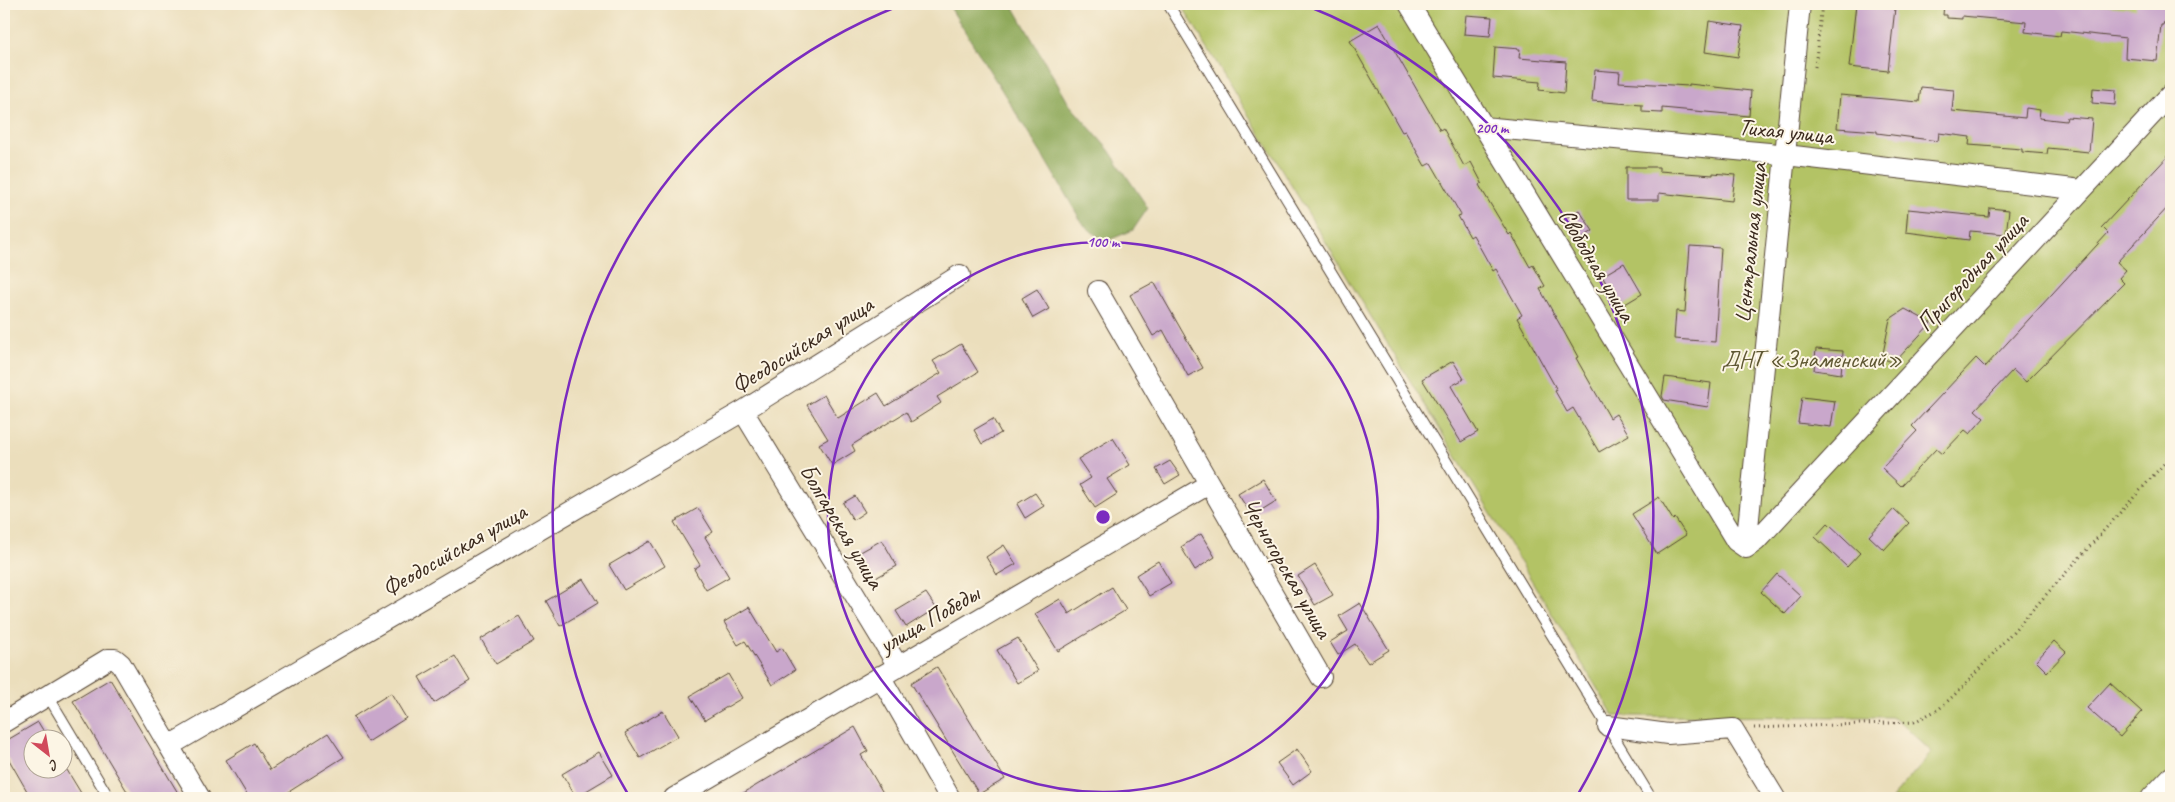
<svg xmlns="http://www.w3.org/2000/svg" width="2175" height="802" font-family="Caveat,sans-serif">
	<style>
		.green { fill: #b3c365; stroke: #777642 }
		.forest { fill: #8ea95a; stroke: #646a3c }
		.building { fill: #c9a7cb }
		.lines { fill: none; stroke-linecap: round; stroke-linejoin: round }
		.service-casing { stroke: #554536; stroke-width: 12 }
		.minor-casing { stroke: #554536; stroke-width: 22 }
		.path { stroke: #554536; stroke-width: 3; stroke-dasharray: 1 4; stroke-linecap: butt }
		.service { stroke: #fff; stroke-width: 10 }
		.minor { stroke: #fff; stroke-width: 20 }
		.ring { fill: none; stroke: #7b2cbf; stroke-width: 2.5 }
		.labels { text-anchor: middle; stroke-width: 4; stroke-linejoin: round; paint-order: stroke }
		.street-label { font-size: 24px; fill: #3b2a1e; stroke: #fcf5e5 }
		.park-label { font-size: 24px; fill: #5f5833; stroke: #fcf5e5 }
		.centre { fill: #7b2cbf; stroke: #fcf5e5; stroke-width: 2.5 }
		.ring-label { font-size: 15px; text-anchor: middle; font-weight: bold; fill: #7b2cbf; stroke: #fcf5e5; stroke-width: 4; stroke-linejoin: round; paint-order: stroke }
	</style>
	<rect width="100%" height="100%" fill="#fcf5e5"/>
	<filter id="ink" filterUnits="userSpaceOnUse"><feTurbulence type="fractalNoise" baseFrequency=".02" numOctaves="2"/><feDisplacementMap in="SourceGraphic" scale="10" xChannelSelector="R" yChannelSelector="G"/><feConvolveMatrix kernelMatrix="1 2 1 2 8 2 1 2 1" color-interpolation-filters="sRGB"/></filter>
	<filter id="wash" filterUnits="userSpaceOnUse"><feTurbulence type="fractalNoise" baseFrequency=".0096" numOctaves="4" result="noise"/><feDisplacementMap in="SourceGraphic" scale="20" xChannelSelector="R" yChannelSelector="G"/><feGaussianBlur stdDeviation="1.12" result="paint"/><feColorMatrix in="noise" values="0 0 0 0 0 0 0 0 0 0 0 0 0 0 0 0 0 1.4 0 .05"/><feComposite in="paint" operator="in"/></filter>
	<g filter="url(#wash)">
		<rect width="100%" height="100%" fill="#ebdebc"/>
		<path class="green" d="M1181,4H2171V798H1892L1932,752L1894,717L1614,716Z"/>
		<path class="forest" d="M948,4H1012L1069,104L1109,150L1148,208L1133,230L1104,242L1083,224L1044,158Z"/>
		<g id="blocks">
			<path class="building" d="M1856,4L1895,8L1888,71L1849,67Z
				M1944,4H2087L2136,9V4H2171V23L2164,22L2163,25H2161L2157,61L2125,58L2126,38L2061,31L2060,36L2025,32L2026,22L1962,16V19L1947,18V15H1943Z
				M1466,15L1492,17L1490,36L1464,34Z
				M1709,21L1743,26L1738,57L1705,52Z
				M1379,24L1440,130L1443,128L1464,166L1471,162L1482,183L1479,185L1509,235L1511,233L1530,267L1533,265L1545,286L1540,289L1578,357L1576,358L1610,418L1616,414L1629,435L1599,452L1573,408L1567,412L1555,391L1557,390L1517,318L1522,315L1496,269L1493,271L1473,235L1470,237L1458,216L1461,215L1431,163L1425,166L1405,131L1402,132L1350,41Z
				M1495,47L1520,49L1519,58L1566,62L1564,93L1539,90L1540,82L1493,78Z
				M1595,70L1620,72L1619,82L1689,86V84L1751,91L1749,116L1662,108V113L1642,112V105L1592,101Z
				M1921,87L1954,90L1952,111L2025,118L2026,108L2040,110L2039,118L2066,121L2067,117L2092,119L2089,152L2048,148L2047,154L2022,152V149L1969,145L1970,137L1939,133L1938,141L1877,133V131L1837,128L1840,95L1919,102Z
				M2093,88L2116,90L2115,105L2092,103Z
				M2171,153V204L2117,262L2126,270L2119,278L2124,283L2026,382L2013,370L1975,410L1984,418L1970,434L1965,430L1942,454L1936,449L1901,486L1882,468L1917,431L1912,426L1976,358L1985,367L2108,233L2102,227Z
				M1626,167H1659V171L1713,175V173L1735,175L1732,201L1659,193V200H1626Z
				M1990,208L2009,210L2006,234L1970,231L1969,240L1906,232L1908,209L1989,217Z
				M1579,210L1593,231L1577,241L1564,219Z
				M1690,246L1721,248L1715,342L1674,339L1676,311L1685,312Z
				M1624,263L1642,294L1620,307L1602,276Z
				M1154,282L1203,368L1188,376L1163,330L1153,336L1130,295Z
				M1037,289L1049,309L1033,318L1022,298Z
				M1905,309L1931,323L1894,363L1882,358L1890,319Z
				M961,344L978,372L937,397L941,403L911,422L906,412L852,445L855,451L832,465L819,444L828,439L807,405L824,395L838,418L878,393L886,406L941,373L933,361Z
				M1816,349L1843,351L1841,374L1814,370Z
				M1453,361L1464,379L1451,386L1478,432L1461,442L1422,379Z
				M1665,377L1711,383L1708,407L1664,400L1662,396Z
				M1802,397L1835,401L1831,427L1798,423Z
				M993,419L1001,433L982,444L974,430Z
				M1113,438L1130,465L1107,479L1117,494L1095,508L1080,485L1091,478L1078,459Z
				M1170,461L1180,475L1165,484L1156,469Z
				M1263,479L1276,501L1252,516L1238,494Z
				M1035,493L1044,506L1025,518L1017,504Z
				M855,496L865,512L853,520L843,503Z
				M1659,497L1673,520L1675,518L1686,535L1657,554L1632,514Z
				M698,508L713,532L705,537L729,577L706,590L694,569L700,565L674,522Z
				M1894,509L1909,523L1884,550L1869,536Z
				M1828,523L1860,553L1847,567L1815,537Z
				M1201,534L1215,557L1195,570L1181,547Z
				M882,540L897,566L872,580L857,554Z
				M650,541L665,566L624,590L609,565Z
				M1004,545L1016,564L997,575L986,557Z
				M1158,561L1171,583L1149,596L1136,575Z
				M1315,565L1333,595L1315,605L1298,576Z
				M1777,574L1801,596L1785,614L1761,592Z
				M583,579L598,603L560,626L546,601Z
				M1112,587L1126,610L1058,651L1035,614L1060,599L1069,614Z
				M926,593L936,608L906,627L896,611Z
				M1360,603L1389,650L1368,663L1355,644L1338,655L1330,642L1348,631L1339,616Z
				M749,607L776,652L782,648L795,670L772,685L745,641L738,645L724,622Z
				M519,616L534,641L496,664L481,639Z
				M1018,638L1038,671L1017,683L997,650Z
				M2054,641L2066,652L2047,672L2036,661Z
				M455,656L470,681L434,703L419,677Z
				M937,667L1005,779L979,794L911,683Z
				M728,674L742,698L705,720L690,696Z
				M110,679L181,798H131L73,701Z
				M2110,683L2142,712L2120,737L2087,708Z
				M391,693L406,718L368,742L353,717Z
				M663,711L678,736L640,758L625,733Z
				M38,722L49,740H32V770H67L84,798H31L4,751V742Z
				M855,727L868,751L861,755L886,798H735Z
				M328,733L344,757L279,798H249L226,760L254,743L270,770Z
				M1297,749L1312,771L1293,785L1277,763Z
				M599,752L613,775L576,797L562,774Z"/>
		</g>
	</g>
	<g filter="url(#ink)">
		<use href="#blocks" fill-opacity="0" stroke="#554536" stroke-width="1"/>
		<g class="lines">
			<g class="service-casing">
				<path id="service" d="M1168,4L1651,798
					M48,696L109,798"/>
			</g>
			<g class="minor-casing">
				<path id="minor" d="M1409,4L1736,541L1746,548
					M1483,127L1769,153L2082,190
					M1098,291L1321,677
					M743,411L898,666
					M1746,548L1756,541L2171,94
					M1746,548L1800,4
					M880,676L950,798
					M4,722L108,659H115L121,664L169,746L743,411L960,275
					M1608,726L1668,734L1733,729L1775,798
					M169,746L200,798
					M674,798L1209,484
					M2151,798L2171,777"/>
			</g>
			<path class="path" d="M1815,67L1822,4
				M1754,728L1914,722L1939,709L1963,687L2171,456
				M4,789L9,798"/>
			<use href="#service" class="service"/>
			<use href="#minor" class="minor"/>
		</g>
	</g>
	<g class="ring">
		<circle cx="1103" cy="517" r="275"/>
		<path d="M629 796A550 550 0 0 1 901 5M1305 5A550 550 0 0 1 1577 796"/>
	</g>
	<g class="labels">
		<g class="street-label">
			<text transform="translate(1786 131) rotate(6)" y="8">Тихая улица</text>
			<text transform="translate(1750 243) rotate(-84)" y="8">Центральная улица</text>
			<text transform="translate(1597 265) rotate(59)" y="8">Свободная улица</text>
			<text transform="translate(1972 272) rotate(-47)" y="8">Пригородная улица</text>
			<text transform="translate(802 345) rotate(-32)" y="8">Феодосийская улица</text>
			<text transform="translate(842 526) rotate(59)" y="8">Болгарская улица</text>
			<text transform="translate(454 550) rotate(-30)" y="8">Феодосийская улица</text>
			<text transform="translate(1287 568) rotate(60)" y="8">Черногорская улица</text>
			<text transform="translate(929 619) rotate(-30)" y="8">улица Победы</text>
		</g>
		<g class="park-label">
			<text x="1812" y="367">ДНТ «Знаменский»</text>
		</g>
	</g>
	<circle cx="1103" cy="517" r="8" class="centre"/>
	<g class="ring-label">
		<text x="1492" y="133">200 m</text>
		<text x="1103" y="247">100 m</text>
	</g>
	<rect width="2175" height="802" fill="none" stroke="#fcf5e5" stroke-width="20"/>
	<g transform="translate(48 754) rotate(149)"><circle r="24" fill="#fcf5e5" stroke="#afa495"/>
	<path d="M0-4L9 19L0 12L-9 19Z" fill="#d1495b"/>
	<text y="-8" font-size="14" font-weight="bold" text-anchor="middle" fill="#3b2a1e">С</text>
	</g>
</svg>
